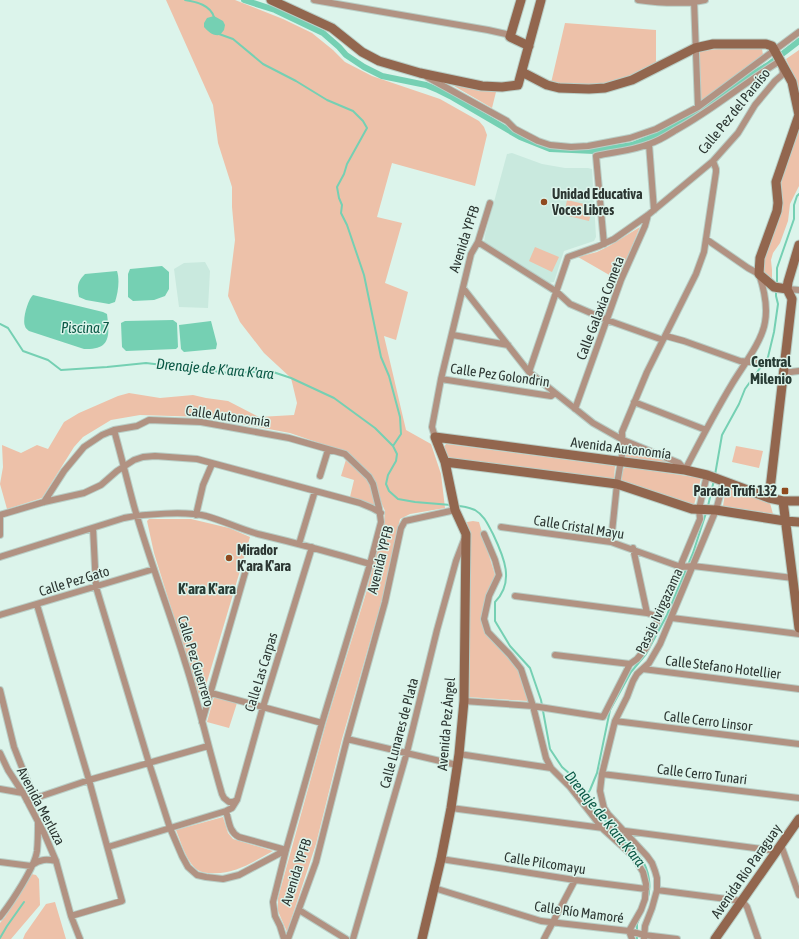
<svg xmlns="http://www.w3.org/2000/svg" width="799" height="939" font-family="'Asap Condensed',sans-serif">
	<style>
		.built { fill: #c9e9de }
		.green { fill: #edc1a9 }
		.water { fill: #75d0b3 }
		.lines { fill: none; stroke-linecap: round; stroke-linejoin: round }
		.stream { stroke: #75d0b3; stroke-width: 2 }
		.canal { stroke: #75d0b3; stroke-width: 6 }
		.street-casing { stroke: #b9cec6; stroke-width: 8 }
		.secondary-casing { stroke: #b9cec6; stroke-width: 11 }
		.street { stroke: #b19282; stroke-width: 6 }
		.secondary { stroke: #92664e; stroke-width: 9 }
		.poi-dot { fill: #8f4a1f; stroke: #dcf4eb; stroke-width: 1.5 }
		.labels { text-anchor: middle; stroke-width: 3; stroke-linejoin: round; paint-order: stroke }
		.street-label { font-size: 14px; fill: #2c3632; stroke: #dcf4eb }
		.poi-label { font-size: 14px; font-weight: bold; fill: #2c3632; stroke: #dcf4eb; text-anchor: start }
		.water-label { font-size: 15px; font-style: italic; fill: #0a5845; stroke: #dcf4eb }
		.neighbourhood-label { font-size: 15px; font-weight: bold; fill: #273b34; stroke: #dcf4eb }
	</style>
	<rect width="100%" height="100%" fill="#dcf4eb"/>
	<path class="built" d="M512,153L542,164L565,168H588L592,169L596,237L594,241L564,251L554,282L549,283L484,243L485,235L507,154Z
		M205,262L210,271L208,308L179,307L174,269L184,263Z"/>
	<path class="green" d="M166,0H235L283,19L312,33L333,50L345,62L372,76L440,99L479,121L484,127L487,135L475,186L392,163L377,217L402,223L385,283L408,292L396,340L384,336L406,430L431,444L441,474L445,508L410,514L400,519L382,600L342,739L316,844L287,932L278,911V898L327,720L367,590L384,522L385,511L381,502L375,508L370,505L350,497L354,480L341,476L348,453L290,433L204,417L140,415L111,420L83,437L74,447L42,498L7,509L0,484L3,467L2,445L21,453L37,445L48,449L64,422L79,413L118,396L129,393L160,398L193,395L206,398L228,401L259,417L294,415L297,403L291,378L264,353L240,322L228,296L235,240L232,207V187L218,143L213,105Z
		M565,23L656,30V65L628,78L588,87L551,83Z
		M758,47L762,49L763,55L703,101L700,100L698,53L699,50Z
		M799,50V97L796,81L786,59Z
		M442,79L496,92L492,108Z
		M799,126V186L790,204L788,221L780,243L773,253L771,260L772,270V279L765,274L763,269L764,259L783,207L780,184Z
		M567,200L593,206L589,221L564,215Z
		M640,227L618,280L578,257L597,252L609,246Z
		M535,247L559,257L552,272L529,261Z
		M446,444L615,466L614,479L445,458L442,450Z
		M627,444L676,466L625,458Z
		M736,446L763,451L759,468L732,462Z
		M626,467L701,478L694,505L661,495L621,480L622,470Z
		M726,488L770,503L773,514L723,506Z
		M149,519H191L229,528L250,537L204,692L199,694L197,691L154,553L147,521Z
		M473,521L479,522L495,575L484,604L482,619L485,633L519,670L528,701L467,697L469,536L467,522Z
		M214,697L237,703L229,728L207,722Z
		M223,817L228,833L233,839L273,851C253,862 234,875 210,873C205,873 199,872 195,868C185,858 181,842 176,830Z
		M31,874L36,875L39,879L40,905L11,939H0V923L5,917Z
		M55,902L66,939H23L25,934L46,904Z"/>
	<path class="water" d="M214,16L223,21L225,25L224,30L220,35C212,36 209,32 204,27V23L207,18Z
		M162,266L169,272V289L165,296L154,300L133,301L128,297V274L130,269Z
		M117,271C120,280 118,293 115,302L109,304L86,300L79,297C77,287 77,282 85,274Z
		M33,295L103,312L107,314C110,337 110,350 84,349L29,331C27,329 25,328 25,326C22,320 28,299 33,295Z
		M173,320L177,323L178,347L176,349L126,351L122,347L121,323L125,321Z
		M211,321L217,344L216,349L184,352L181,349L179,325Z"/>
	<g class="lines">
		<path class="stream" d="M185,0C197,2 210,5 214,17
			M219,34L233,39L263,64L296,81L327,100L353,111L363,121L367,128L347,164L344,174L337,187L339,198L342,205L341,213L347,225L364,275L381,357L389,376L400,417L401,434L393,446
			M777,284V268L794,219V205L797,196L799,194
			M0,324L8,328L23,351L48,360L61,370L107,367L146,363L228,373L270,371L291,378L334,398L375,428L393,446L397,454L396,461L388,475L386,484L389,491L398,499L415,502L451,505
			M715,475L722,435L739,404L745,389L768,357L774,332L778,304L776,296V291
			M457,506C463,506 470,508 475,510C485,516 488,525 493,534C504,557 515,582 495,602V621L510,646L530,668L541,700L550,749L562,767L570,774L587,801L612,828
			M708,506L714,480
			M585,798L590,790L597,773L610,710L631,672L646,654L667,615L693,553L706,513
			M614,831C622,841 633,848 641,858C649,870 652,887 647,900
			M0,938L7,926L24,902
			M637,939V924L639,919"/>
		<path class="canal" d="M244,0L275,10L323,33L339,47L346,55L364,67L382,76L426,85L438,90L450,96L520,137L550,149L594,151L632,145L650,138L709,106L736,84L768,65L799,41"/>
		<g class="street-casing">
			<path id="street" d="M314,0L488,30L506,34L510,37
				M638,0C660,3 683,5 705,0
				M694,0L698,107
				M427,77L507,121L515,129L538,141L550,145L571,147L588,146L630,138L656,129L698,107L799,32
				M649,144L654,210
				M478,242L557,292L570,304L607,320L663,340
				M463,288L529,372L593,423L623,440L679,463L685,470C700,441 715,412 732,384C742,367 762,342 765,322C768,306 764,289 759,274L748,268L706,239
				M787,289L799,290
				M453,335L508,345
				M666,336L684,341L740,361L762,363
				M529,372L568,257L599,246L614,239L648,215L713,161L738,133L755,105L775,81L782,75L783,72L780,61C745,82 713,110 676,130C668,135 659,141 649,144C632,151 613,152 596,156L604,244
				M782,373L799,371
				M441,379L551,396L555,393
				M634,402L706,430
				M575,409L621,280L645,226L648,215
				M114,430C121,455 127,480 134,506C149,559 169,610 185,662C199,705 209,750 222,794L224,798L229,802H233L237,800L263,707L312,547
				M435,437L432,427L441,379L471,254L478,242L490,203
				M320,476L328,450
				M44,502L64,471L84,447L102,435L114,430L137,426L149,420L201,422L289,438L345,454L369,477L373,484L379,508L381,522L370,564L322,723L286,850L273,902L275,916L280,926L284,939
				M0,515L44,502L84,493L101,485L117,471L134,460L143,457L155,456L197,459L360,503L372,508L381,513
				M196,515L203,485L212,464
				M0,517V535
				M501,527L611,542L681,567L693,566L793,578
				M93,528L96,587L149,763L170,828L182,856L188,867L197,875L206,877L223,879L239,875L286,850
				M484,534L495,560L499,575L489,596L484,619L488,632L510,655L521,669L533,706L546,758L551,768L570,787L603,829L633,856L643,872L646,884L645,899L641,910L629,931L632,939
				M611,542L617,484L623,449L622,432L647,372L696,274L704,252L716,172V169L713,161
				M299,544L315,491
				M633,548L647,613
				M0,557L124,518C144,514 186,511 206,516C224,521 240,529 258,534C296,543 333,553 370,564
				M515,596L647,613L659,617
				M37,605L89,780L122,901L71,916
				M0,615L154,569
				M672,618L799,634
				M555,655L630,664
				M643,669L799,689
				M0,690L14,747L34,798
				M211,693L322,723
				M464,701L533,706L603,717L630,664L637,659L646,648L700,519L699,509L707,475
				M615,721L799,744
				M202,722L245,573
				M347,739L457,765
				M0,753L8,770L23,793L44,833L56,861L71,916L80,939
				M459,754L551,768
				M602,774L799,798
				M0,789L23,793
				M27,801L89,780L208,746
				M451,808L777,851
				M226,811C229,821 229,832 239,837L286,850
				M781,845L799,895
				M108,847L226,811L232,808L237,800
				M441,859L575,880L646,889
				M0,862L31,866
				M32,865C40,859 47,859 56,861
				M434,888L541,921L629,931L644,935L677,939
				M657,890L742,901L747,907L758,939
				M299,910L346,939
				M0,917C11,903 35,867 37,851C38,841 38,832 38,822
				M288,939L316,862L347,739L385,602L401,528L405,521L455,510
				M353,939L407,752L437,630L456,561L464,540
				M544,939L575,880
				M644,939L645,926L652,908L657,890V878L655,871L652,863L647,856L608,814L604,808L600,791L602,774L615,721L627,697L633,681L637,674L649,663L660,644L716,510L724,481"/>
		</g>
		<g class="secondary-casing">
			<path id="secondary" d="M271,0L332,28L362,52L379,61L420,73L482,86L502,87L518,85L541,0
				M521,0L510,37L529,46
				M522,72L547,85L559,88L589,89L605,88L632,80L695,48L713,44H766L772,46L792,82L799,115L776,182L778,203L777,211L760,258L759,274L774,287L787,289
				M445,462L617,484L692,509L716,510L785,521L799,522
				M769,498L792,299L787,289L788,282L799,245
				M783,501L799,628
				M422,939L441,859L451,808L459,754L464,701L466,534L455,510L445,462L435,437L685,470L707,475L769,498L783,501H799
				M715,939L799,819"/>
		</g>
		<use href="#street" class="street"/>
		<use href="#secondary" class="secondary"/>
	</g>
	<g class="poi-dot">
		<circle cx="544" cy="202" r="4"/>
		<rect x="781" y="487" width="8" height="8" rx="2"/>
		<circle cx="229" cy="558" r="4"/>
	</g>
	<g class="labels">
		<g class="street-label">
			<text transform="translate(734 111) rotate(-51)" y="5">Calle Pez del Paraíso</text>
			<text transform="translate(464 239) rotate(-72)" y="5">Avenida YPFB</text>
			<text transform="translate(600 308) rotate(-69)" y="5">Calle Galaxia Cometa</text>
			<text transform="translate(500 375) rotate(8)" y="5">Calle Pez Golondrin</text>
			<text transform="translate(228 416) rotate(8)" y="5">Calle Autonomía</text>
			<text transform="translate(621 448) rotate(7)" y="5">Avenida Autonomía</text>
			<text transform="translate(579 527) rotate(9)" y="5">Calle Cristal Mayu</text>
			<text transform="translate(380 560) rotate(-76)" y="5">Avenida YPFB</text>
			<text transform="translate(74 581) rotate(-17)" y="5">Calle Pez Gato</text>
			<text transform="translate(659 611) rotate(-65)" y="5">Pasaje Ivirgazama</text>
			<text transform="translate(196 661) rotate(73)" y="5">Calle Pez Guerrero</text>
			<text transform="translate(723 667) rotate(7)" y="5">Calle Stefano Hotellier</text>
			<text transform="translate(261 672) rotate(-73)" y="5">Calle Las Carpas</text>
			<text transform="translate(708 721) rotate(7)" y="5">Calle Cerro Linsor</text>
			<text transform="translate(446 724) rotate(-85)" y="5">Avenida Pez Ángel</text>
			<text transform="translate(399 733) rotate(-75)" y="5">Calle Lunares de Plata</text>
			<text transform="translate(702 774) rotate(7)" y="5">Calle Cerro Tunari</text>
			<text transform="translate(41 806) rotate(62)" y="5">Avenida Merluza</text>
			<text transform="translate(545 863) rotate(9)" y="5">Calle Pilcomayu</text>
			<text transform="translate(746 871) rotate(-55)" y="5">Avenida Río Paraguay</text>
			<text transform="translate(296 872) rotate(-72)" y="5">Avenida YPFB</text>
			<text transform="translate(579 912) rotate(8)" y="5">Calle Río Mamoré</text>
		</g>
		<g class="poi-label">
			<text x="552" y="199">Unidad Educativa<tspan x="552" dy="16">Voces Libres</tspan></text>
			<text x="777" y="496" text-anchor="end">Parada Trufi 132</text>
			<text x="237" y="555">Mirador<tspan x="237" dy="16">K'ara K'ara</tspan></text>
		</g>
		<g class="water-label">
			<text x="85" y="333">Piscina 7</text>
			<text transform="translate(215 369) rotate(5)" y="5">Drenaje de K'ara K'ara</text>
			<text transform="translate(605 819) rotate(51)" y="5">Drenaje de K'ara K'ara</text>
		</g>
		<g class="neighbourhood-label">
			<text x="771" y="367">Central<tspan x="771" dy="17">Milenio</tspan></text>
			<text x="207" y="594">K'ara K'ara</text>
		</g>
	</g>
</svg>
